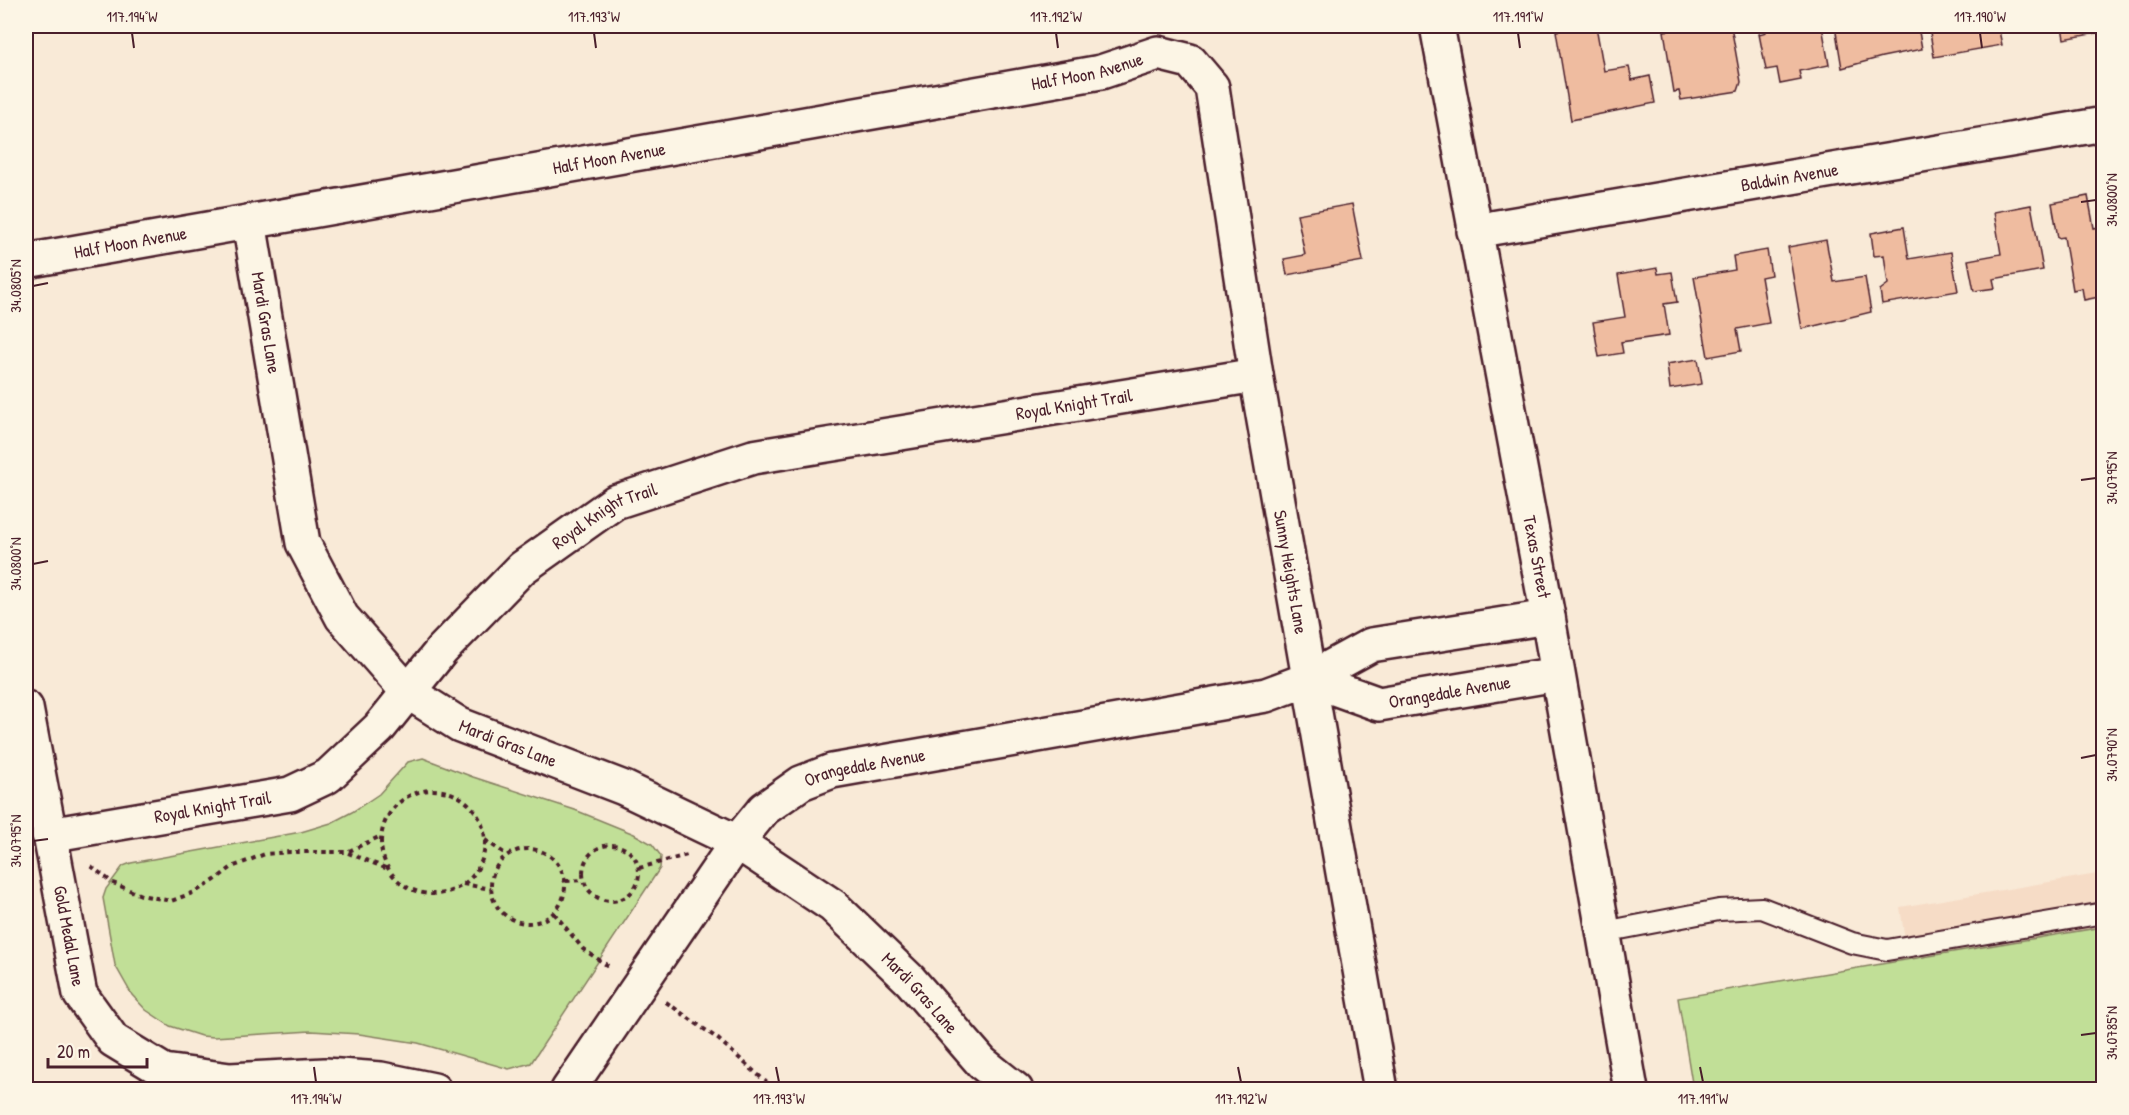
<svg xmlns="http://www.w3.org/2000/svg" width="2129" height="1115" font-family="'Patrick Hand',sans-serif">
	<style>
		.built { fill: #f6dcc6 }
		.green { fill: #c1df97; stroke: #867f61; stroke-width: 1.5 }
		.building { fill: #efbca0; stroke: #4a1f2b; stroke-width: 1.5 }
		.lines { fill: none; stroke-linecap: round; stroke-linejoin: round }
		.lane-casing { stroke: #4a1f2b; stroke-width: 24 }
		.street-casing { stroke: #4a1f2b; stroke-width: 38 }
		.secondary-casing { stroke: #4a1f2b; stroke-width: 38 }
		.path { stroke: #4a1f2b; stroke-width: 4; stroke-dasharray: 4.5 4.5; stroke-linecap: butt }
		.lane { stroke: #fcf5e5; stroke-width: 20 }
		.street { stroke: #fcf5e5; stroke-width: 33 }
		.secondary { stroke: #fcf5e5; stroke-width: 33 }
		.ticks { fill: none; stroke: #4a1f2b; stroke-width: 2 }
		.labels { text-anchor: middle; stroke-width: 6; stroke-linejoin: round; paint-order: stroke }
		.street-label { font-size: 18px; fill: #4a1f2b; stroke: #fcf5e5 }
		.neatline { fill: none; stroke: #4a1f2b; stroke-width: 2 }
		.ticks-label { font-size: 15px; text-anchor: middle; fill: #4a1f2b }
	</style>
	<rect width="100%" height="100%" fill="#f9ead7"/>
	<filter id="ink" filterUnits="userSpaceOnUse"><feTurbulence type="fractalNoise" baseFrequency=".0167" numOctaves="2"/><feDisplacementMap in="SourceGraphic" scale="12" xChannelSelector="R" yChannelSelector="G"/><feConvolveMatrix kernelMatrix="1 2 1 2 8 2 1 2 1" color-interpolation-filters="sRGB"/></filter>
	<g filter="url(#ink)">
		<path class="built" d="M2103,873V927L1908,960L1900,907Z"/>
		<path class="green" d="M423,758L473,777L575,810L634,834L652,844L661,856L660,868L531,1063L509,1069L418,1043L359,1034L311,1031L214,1037L201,1036L170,1026L146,1010L132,995L115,965L103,898L106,889L123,866L131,863L301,832L331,823L352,812L379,794L408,762Z
			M2103,927V1089H1693L1678,998Z"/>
		<path class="building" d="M1589,26H1596L1604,71L1629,67L1632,80L1650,76L1655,103L1571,120L1556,31Z
			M1672,26H1731L1741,82L1738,91L1681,100L1679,91L1674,92L1664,31L1673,30Z
			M1764,26H1822L1829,65L1799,71L1801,80L1780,84L1777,68L1766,70L1759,34L1766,32Z
			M1835,26H1918L1922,49L1882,57L1842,68Z
			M1929,26H1998L2002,45L1934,57Z
			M2062,26H2102L2103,32L2064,39Z
			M2088,196L2094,228L2104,226V296L2084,300L2082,288L2073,290L2064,237L2058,238L2052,203Z
			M1352,204L1363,261L1287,275L1284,259L1305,255L1297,214Z
			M2031,205L2043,270L1993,279L1995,288L1974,291L1968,260L2001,254L1994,212Z
			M1904,227L1909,259L1951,252L1958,291L1882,304L1880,290L1888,284L1884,255L1874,256L1871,233Z
			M1826,240L1834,282L1865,277L1871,312L1802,329L1788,247Z
			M1767,250L1771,275L1761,277L1769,323L1737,329L1741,351L1708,357L1694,277L1735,270L1733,256Z
			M1657,268L1658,274L1672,272L1677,302L1664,304L1669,335L1621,342L1623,353L1599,357L1593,322L1625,317L1618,275Z
			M1698,359L1702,384L1670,389L1667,364Z"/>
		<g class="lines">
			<g class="lane-casing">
				<path id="lane" d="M1604,932L1719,910L1762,908L1852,943L1887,950L2104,913"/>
			</g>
			<g class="street-casing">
				<g id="street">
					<path id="s1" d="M249,222L303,543L342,617L408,692L460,725L624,788L737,842L833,906L910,980L982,1063L1016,1090"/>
					<path id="s2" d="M1474,231L2104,124"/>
					<path id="s3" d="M26,261L1101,72L1158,53L1190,61L1212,87L1256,375L1381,1090"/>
					<path id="s4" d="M1309,679L1379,704L1557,674"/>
					<path id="s5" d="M26,708L80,994L113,1040L164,1071L230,1080L325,1075L381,1079L434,1090"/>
					<path id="s6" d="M49,835L290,794L328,776L379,728L442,650L522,568L615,502L753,457L1256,375"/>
					<path id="s7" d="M568,1090L737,842L764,809L801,783L832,771L1266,695L1309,679L1371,645L1548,617"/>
				</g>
			</g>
			<g class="secondary-casing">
				<g id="secondary">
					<path id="s8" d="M1437,26L1548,617L1631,1090"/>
				</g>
			</g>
			<path class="path" d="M381 842a52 52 0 1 1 104 0a52 52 0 1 1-104 0Z
				M485,840L507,855
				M583 873a28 28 0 1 1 56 0a28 28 0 1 1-56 0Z
				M491 886a37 37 0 1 1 74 0a37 37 0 1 1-74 0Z
				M348,853L388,869
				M91,866L113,883L141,895L171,901L195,892L215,880L232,867L265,854L290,852H347L381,836
				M639,868L687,855
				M566,881L584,880
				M463,884L491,889
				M554,913L583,949L611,968
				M666,1002L718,1039L775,1090"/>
			<use href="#lane" class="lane"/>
			<use href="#street" class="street"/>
			<use href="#secondary" class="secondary"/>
		</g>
	</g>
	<path class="ticks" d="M132,33L134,48M594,33L596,48M1056,33L1058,48M1518,33L1520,48M1980,33L1982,48M2081,202L2096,200M33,286L48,283M2081,480L2096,478M33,564L48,561M2081,758L2096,755M33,841L48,839M2081,1035L2096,1033M314,1067L316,1082M776,1067L779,1082M1238,1067L1241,1082M1700,1067L1703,1082"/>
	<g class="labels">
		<g class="street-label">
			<text dy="6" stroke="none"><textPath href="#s3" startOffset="1078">Half Moon Avenue</textPath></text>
			<text dy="6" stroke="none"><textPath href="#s3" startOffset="592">Half Moon Avenue</textPath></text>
			<text dy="6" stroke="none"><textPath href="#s2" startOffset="320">Baldwin Avenue</textPath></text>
			<text dy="6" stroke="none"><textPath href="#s3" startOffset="106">Half Moon Avenue</textPath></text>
			<text dy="6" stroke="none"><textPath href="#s1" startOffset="102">Mardi Gras Lane</textPath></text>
			<text dy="6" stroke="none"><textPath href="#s6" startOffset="1156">Royal Knight Trail</textPath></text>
			<text dy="6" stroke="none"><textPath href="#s6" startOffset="670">Royal Knight Trail</textPath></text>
			<text dy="6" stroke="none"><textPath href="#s8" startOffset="540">Texas Street</textPath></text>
			<text dy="6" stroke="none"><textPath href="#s3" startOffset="1710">Sunny Heights Lane</textPath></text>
			<text dy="6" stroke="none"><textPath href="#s4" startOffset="146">Orangedale Avenue</textPath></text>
			<text dy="6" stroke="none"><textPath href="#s1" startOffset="622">Mardi Gras Lane</textPath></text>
			<text dy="6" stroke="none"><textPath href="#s7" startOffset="454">Orangedale Avenue</textPath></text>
			<text dy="6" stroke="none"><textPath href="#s6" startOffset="166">Royal Knight Trail</textPath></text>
			<text dy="6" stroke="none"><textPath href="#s5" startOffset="232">Gold Medal Lane</textPath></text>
			<text dy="6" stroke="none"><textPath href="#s1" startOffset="1110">Mardi Gras Lane</textPath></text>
		</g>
	</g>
	<rect width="2129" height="1115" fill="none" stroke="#fcf5e5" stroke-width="66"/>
	<path d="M48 1058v9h99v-9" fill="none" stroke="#4a1f2b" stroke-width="3"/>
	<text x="57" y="1058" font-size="18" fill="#4a1f2b" stroke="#fcf5e5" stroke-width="4.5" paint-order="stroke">20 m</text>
	<rect x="33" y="33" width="2063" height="1049" class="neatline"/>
	<g class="ticks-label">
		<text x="132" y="22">117.194°W</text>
		<text x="594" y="22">117.193°W</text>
		<text x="1056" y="22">117.192°W</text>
		<text x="1518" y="22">117.191°W</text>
		<text x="1980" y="22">117.190°W</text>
		<text transform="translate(2112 200) rotate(-90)" y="5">34.0800°N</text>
		<text transform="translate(16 286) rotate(-90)" y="5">34.0805°N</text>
		<text transform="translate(2112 478) rotate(-90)" y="5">34.0795°N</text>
		<text transform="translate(16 564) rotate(-90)" y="5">34.0800°N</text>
		<text transform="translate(2112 755) rotate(-90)" y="5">34.0790°N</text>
		<text transform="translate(16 841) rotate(-90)" y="5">34.0795°N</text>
		<text transform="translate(2112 1033) rotate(-90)" y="5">34.0785°N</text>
		<text x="316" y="1104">117.194°W</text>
		<text x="779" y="1104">117.193°W</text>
		<text x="1241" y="1104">117.192°W</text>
		<text x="1703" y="1104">117.191°W</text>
	</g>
</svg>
